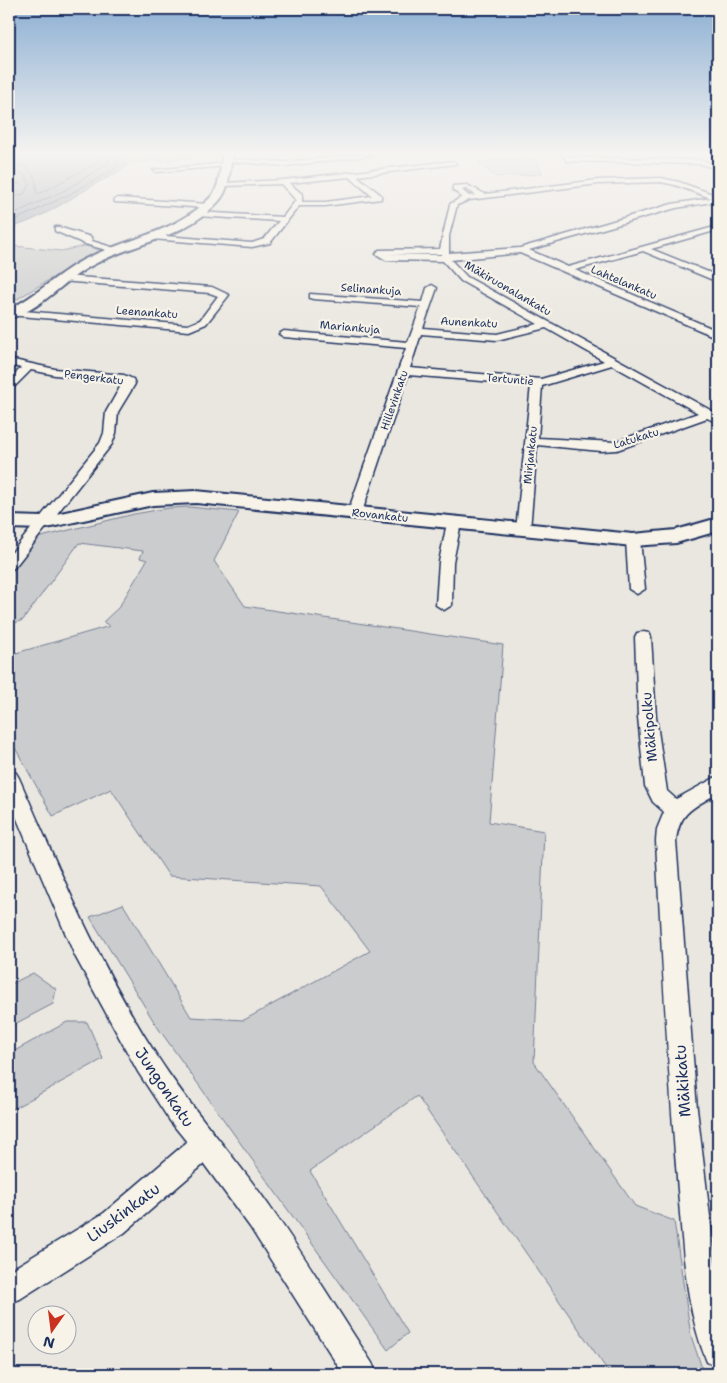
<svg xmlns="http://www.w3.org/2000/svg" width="727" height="1383" font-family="'Shantell Sans',sans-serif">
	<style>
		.green { fill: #cbcccd; stroke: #737e96 }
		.water { fill: #a3a8b4; stroke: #6d7892 }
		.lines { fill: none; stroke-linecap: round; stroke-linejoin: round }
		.shore { stroke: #515f80; stroke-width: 1 }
		.street-casing { stroke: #1b2f5e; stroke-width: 3 }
		.secondary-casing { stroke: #1b2f5e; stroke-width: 4 }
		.street { fill: #f7f3e8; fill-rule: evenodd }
		.secondary { fill: #f7f3e8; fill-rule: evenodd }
		.labels { text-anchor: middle; stroke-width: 4.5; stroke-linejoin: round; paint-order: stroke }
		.far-street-label { font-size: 11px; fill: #1b2f5e; stroke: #f7f3e8 }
		.street-label { font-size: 14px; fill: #1b2f5e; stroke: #f7f3e8 }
		.near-street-label { font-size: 16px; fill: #1b2f5e; stroke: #f7f3e8 }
	</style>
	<rect width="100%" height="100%" fill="#eae7e0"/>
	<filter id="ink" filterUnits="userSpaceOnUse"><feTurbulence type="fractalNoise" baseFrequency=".02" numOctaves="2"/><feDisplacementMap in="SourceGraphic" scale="10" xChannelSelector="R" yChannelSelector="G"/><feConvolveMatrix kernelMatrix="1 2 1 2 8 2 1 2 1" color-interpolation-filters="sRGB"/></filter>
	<g filter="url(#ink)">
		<path class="green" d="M123,155H222L131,163Z
			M506,159H537L542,174L496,177L478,162Z
			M9,243L14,246L61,251L85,246L104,251L80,261L9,304Z
			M189,507L239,512L214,561L245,606L503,645L489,822L544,831L534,1062L635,1206L674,1221L691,1336L704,1374H610L417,1096L310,1171L408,1333L388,1350L156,1025L90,917L123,904L191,1017L244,1020L370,951L321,886L169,876L111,789L53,816L9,737V655L110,626L103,622L119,607L147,560L140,558L143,551L79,543L23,620L9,625V576L37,538L134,514L169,508Z
			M33,973L56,989L53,1004L9,1027V985Z
			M67,1022H87L103,1059L9,1111V1054Z"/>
		<path class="water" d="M9,155H111L121,157L128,164C119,175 104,178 92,186C68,200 38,221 9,228V186L20,184L9,183Z"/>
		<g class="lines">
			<path class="shore" d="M9,164C28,164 38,173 36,192L39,194L98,162L101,155
				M9,171L24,174L30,184L24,194L9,198
				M9,216L65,190L109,163L108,155
				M9,223L68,195L118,167L115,155"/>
			<g class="street-casing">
				<path id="street" d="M354,155H375L286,166L223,161L226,159L286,162Z
					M562,155H568L569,157L700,160L718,165V169L700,164L567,161Z
					M454,161L456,164L357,176L381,195V199L325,206H299L270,243L252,247L152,239L148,237L152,235L252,243L264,239L279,221L197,216L193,214L197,212L283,217L296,200L281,184L222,186L224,183L283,180ZM350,177L372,196L325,202H302V194L289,183Z
					M226,163L228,166L156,172L153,170Z
					M661,178L679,182L718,196V201L676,208L529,250L568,267L718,226V230L651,249L718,276V282L643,251L575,270L718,331V338L520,253L451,260L467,277L712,411L718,414V423L707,418L617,450L601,451L537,445L530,530L523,534L516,530L531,385L408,375L362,512L355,516L350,515L348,512L406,348L284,337L279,334L284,331L408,342L421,307L313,299L310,298V294L423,302L427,288L432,285L437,288L423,328L497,334L538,324L461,281L443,261L386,260L376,254L379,250L440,249L450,204L462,197L453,190V186L467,185L485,194L598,180ZM661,182L675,185L711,198L672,204L520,248L449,253V236L457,205L469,200L598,184ZM466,189L476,195L469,196L462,190ZM387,254H441V255L388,254ZM546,328L604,361L541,379L410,368L421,334L497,340ZM612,365L698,413L615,442L538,438L542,386Z
					M118,198L208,204L212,206L208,208L115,202L114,200Z
					M58,227L91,237L92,241L121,250L117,253L85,244L55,231V227Z
					M64,276L212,287L229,295L206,324L189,331L9,315V311L12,310L188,325L200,320L218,296L210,293L61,281L60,279Z
					M9,359L55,369L124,375L133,379L135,384L118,412L116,433L112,444L14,568L9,569V556L100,443L104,433L106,412L123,382L55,375L31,370L13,388L9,389V380L21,368L9,365Z
					M454,519L461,523L453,562L452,605L444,610L436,605L439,562L447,523Z
					M633,536L640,540L645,589L637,594L629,589L626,540Z
					M643,632L649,633L651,637L656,717L667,791L676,799L718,776V793C695,807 679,811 676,841L697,1109L718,1283V1367L707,1362C685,1309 683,1246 678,1190C668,1074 662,957 656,841L657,829L664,812L653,802L645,786L638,717L635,637L637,633Z
					M9,770L16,773L19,778C61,873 100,968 157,1056C191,1109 234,1155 270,1207C306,1258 338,1311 372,1363L377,1374H343L250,1227L204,1164L124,1233L20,1299L9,1303V1271L104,1213L187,1142L170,1121L138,1072L75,956L9,800Z"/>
			</g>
			<g class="secondary-casing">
				<path id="secondary" d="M223,155H233C228,172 231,188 218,202C185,239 131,243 89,267C62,282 40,311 9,318V309C36,297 56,274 83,260C124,239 176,233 210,198C221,187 219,170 223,155Z
					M196,491L633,534L676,530L718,518V531L676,543L633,546L196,503L153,505L42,529L9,528V516L42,517L153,493Z"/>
			</g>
			<use href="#street" class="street"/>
			<use href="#secondary" class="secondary"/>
		</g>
	</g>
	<linearGradient id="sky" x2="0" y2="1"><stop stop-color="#8cafd3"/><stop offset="0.44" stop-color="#f6f4f1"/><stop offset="1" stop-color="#f6f4f1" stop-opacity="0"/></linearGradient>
	<rect width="727" height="349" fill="url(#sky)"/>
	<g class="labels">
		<g class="far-street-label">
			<text transform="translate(624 282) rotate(23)" y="4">Lahtelankatu</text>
			<text transform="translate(508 288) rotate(30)" y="4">Mäkiruonalankatu</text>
			<text transform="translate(371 289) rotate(4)" y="4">Selinankuja</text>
			<text transform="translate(147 312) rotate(4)" y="4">Leenankatu</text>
			<text transform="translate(469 322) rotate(3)" y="4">Aunenkatu</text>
			<text transform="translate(350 327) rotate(5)" y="4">Mariankuja</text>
			<text transform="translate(94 377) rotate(7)" y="4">Pengerkatu</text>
			<text transform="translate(510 379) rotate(5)" y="4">Tertuntie</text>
			<text transform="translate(394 400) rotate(-71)" y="4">Hillevinkatu</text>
			<text transform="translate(636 438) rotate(-17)" y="4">Latukatu</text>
			<text transform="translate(530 455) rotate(-84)" y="4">Mirjankatu</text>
			<text transform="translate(380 515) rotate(6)" y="4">Rovankatu</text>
		</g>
		<g class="street-label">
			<text transform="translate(649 727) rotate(-95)" y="5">Mäkipolku</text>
		</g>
		<g class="near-street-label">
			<text transform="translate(682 1081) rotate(-94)" y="6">Mäkikatu</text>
			<text transform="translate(165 1087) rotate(56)" y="6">Jungonkatu</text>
			<text transform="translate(123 1212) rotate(-37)" y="6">Liuskinkatu</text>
		</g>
	</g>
	<rect width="727" height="1383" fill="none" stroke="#f7f3e8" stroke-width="30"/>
	<rect x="15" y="15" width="697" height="1353" fill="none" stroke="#1b2f5e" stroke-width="2" filter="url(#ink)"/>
	<g transform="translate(52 1330) rotate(194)"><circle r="24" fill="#f7f3e8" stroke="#9fa5b1"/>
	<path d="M0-4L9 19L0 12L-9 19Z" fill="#c8321e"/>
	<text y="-8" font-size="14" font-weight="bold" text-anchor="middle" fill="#1b2f5e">N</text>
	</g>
</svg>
